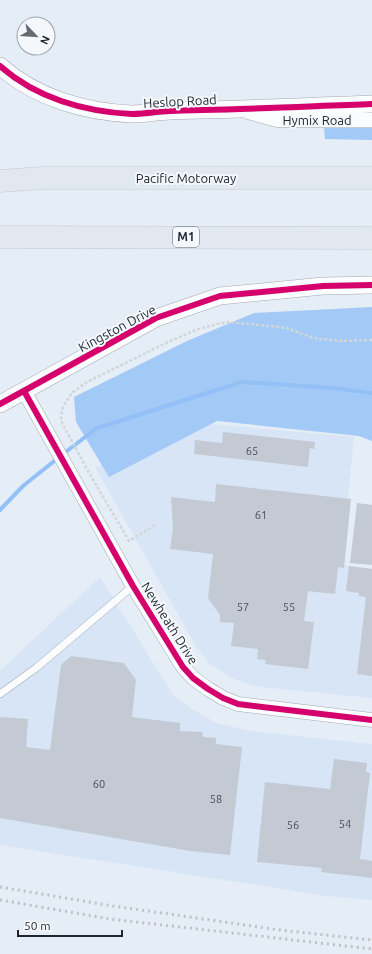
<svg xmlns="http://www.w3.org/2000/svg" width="372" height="954" font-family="Ubuntu,sans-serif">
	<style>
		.built { fill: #d7e5f6 }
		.forest { fill: #a3c9f6 }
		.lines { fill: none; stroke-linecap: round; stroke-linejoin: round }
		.stream { stroke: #92c0f7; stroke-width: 4 }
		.building { fill: #c3cad3 }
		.service-casing { stroke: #a2a9b2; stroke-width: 8 }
		.minor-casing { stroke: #a2a9b2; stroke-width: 15 }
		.tertiary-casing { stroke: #a2a9b2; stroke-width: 18 }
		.motorway-casing { stroke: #c4c9ce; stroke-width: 23 }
		.path { stroke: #d3d6d9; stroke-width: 2.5; stroke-dasharray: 3 2; stroke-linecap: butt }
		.service { stroke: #fbfcfe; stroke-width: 7 }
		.minor { stroke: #fbfcfe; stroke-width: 14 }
		.tertiary { stroke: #fbfcfe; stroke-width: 17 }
		.motorway { stroke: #e1e8f0; stroke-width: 22 }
		.rail { stroke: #bfc1c3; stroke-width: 3; stroke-dasharray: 2 4; stroke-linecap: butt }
		.cycleway-casing { stroke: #f4f8fd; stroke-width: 8 }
		.cycleway { stroke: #d6006c; stroke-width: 6 }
		.labels { text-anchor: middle; stroke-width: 4; stroke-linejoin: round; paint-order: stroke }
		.number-label { font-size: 11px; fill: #474e57 }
		.shield { fill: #f4f8fd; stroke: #5e646c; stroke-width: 1 }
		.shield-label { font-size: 12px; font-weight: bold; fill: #1e252e }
		.street-label { font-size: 13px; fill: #1e252e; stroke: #f4f8fd }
	</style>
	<rect width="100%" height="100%" fill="#e5edf7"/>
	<path class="built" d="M211,424L354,437L341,565L372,569V698L261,687L243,683L230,677L211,665L197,648L95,467Z
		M100,577L173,695L193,710L217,723L250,731L372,744V900L327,896L0,845V671Z"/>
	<path class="forest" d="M324,128H372V140L325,139Z
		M372,307V441L359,436L217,421L109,477L76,422L74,397L187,341L254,313Z"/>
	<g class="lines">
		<path class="stream" d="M63,454L97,428L242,382L334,388L372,393
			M0,510L23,486L58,458"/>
	</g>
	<path class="building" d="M223,432L315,442L314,449L310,448L308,467L194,454L195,440L222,443Z
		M216,484L351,499L344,568L338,567L335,594L308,591L304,621L314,622L308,669L265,664L266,660L257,659L258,649L231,646L234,623L220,622V615L208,598L213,554L170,549L173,528L171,497L215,502Z
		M357,503L372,505V565L350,563Z
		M349,566L372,569V676L357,674L366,597L359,596V593L346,591Z
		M71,656L124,663L136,680L132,717L180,723V731L202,732L203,737L216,738V744L242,747L230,855L190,851L0,818V717L28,719L26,747L50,750L61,665Z
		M334,759L367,763L366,772L370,773L360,859L372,861V878L321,872L322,868L257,862L265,782L330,789Z"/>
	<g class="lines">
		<g class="service-casing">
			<path id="service" d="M0,694L36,668L133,586"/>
		</g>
		<g class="minor-casing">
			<path id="minor" d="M248,112L277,120H372
				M24,391L133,586L183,667L193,678L208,689L223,698L238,704L372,720"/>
		</g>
		<g class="tertiary-casing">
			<path id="tertiary" d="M0,66C36,98 85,112 132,114C140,114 148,113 156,112C171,111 186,110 202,110C259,109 315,106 372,104
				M0,404L156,318L220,296L323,286L372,285"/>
		</g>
		<g class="motorway-casing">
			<path id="motorway" d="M0,181L42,178H372
				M0,237L372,238"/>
		</g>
		<path class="path" d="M155,525L129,541L88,471L62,423L61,416L63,407L67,400L73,392L87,382L164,344L196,330L217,324L228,322L260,325L287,328L313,338L342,341L372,340"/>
		<use href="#service" class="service"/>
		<use href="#minor" class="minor"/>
		<use href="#tertiary" class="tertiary"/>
		<use href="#motorway" class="motorway"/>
		<path class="rail" d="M0,887L113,906L280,930L372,940
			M0,900L110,919L372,949"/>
		<g class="cycleway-casing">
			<path id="cycleway" d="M0,66C36,98 85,112 132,114C140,114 148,113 156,112C171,111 186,110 202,110C259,109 315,106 372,104
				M24,391L133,586L183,667L193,678L208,689L223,698L238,704L372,720
				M0,404L156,318L220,296L323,286L372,285"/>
		</g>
		<use href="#cycleway" class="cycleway"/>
	</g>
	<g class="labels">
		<g class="number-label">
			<text x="252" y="455">65</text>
			<text x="261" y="519">61</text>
			<text x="243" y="611">57</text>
			<text x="289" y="611">55</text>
			<text x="99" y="788">60</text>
			<text x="216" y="803">58</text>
			<text x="345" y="828">54</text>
			<text x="293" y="829">56</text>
		</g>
		<rect class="shield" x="173" y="227" width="26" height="20" rx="3"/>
		<g class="shield-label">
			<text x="186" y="241">M1</text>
		</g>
		<g class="street-label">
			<text transform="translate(180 101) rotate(-3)" y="5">Heslop Road</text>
			<text x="317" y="125">Hymix Road</text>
			<text x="186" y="183">Pacific Motorway</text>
			<text transform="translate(117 328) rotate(-28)" y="5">Kingston Drive</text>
			<text transform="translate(170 623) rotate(58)" y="5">Newheath Drive</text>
		</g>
	</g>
	<g transform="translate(36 36) rotate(115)"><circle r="19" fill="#f4f8fd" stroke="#9ea4aa"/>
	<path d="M0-3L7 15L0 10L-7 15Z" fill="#646b74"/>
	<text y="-6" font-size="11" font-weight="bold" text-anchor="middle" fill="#1e252e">N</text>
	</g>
	<path d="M18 930v6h104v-6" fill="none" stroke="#1e252e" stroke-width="2"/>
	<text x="24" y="930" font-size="12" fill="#1e252e" stroke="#f4f8fd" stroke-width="3" paint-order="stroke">50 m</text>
</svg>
